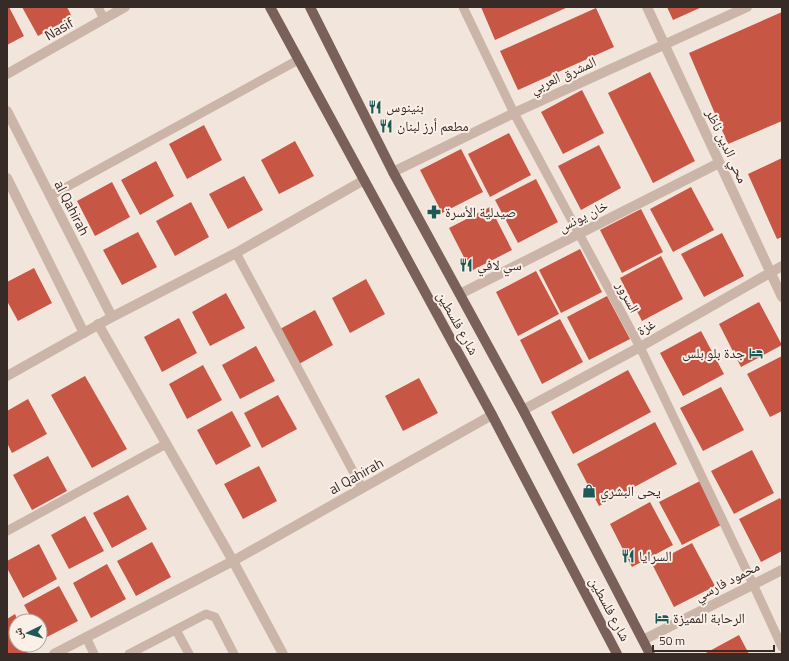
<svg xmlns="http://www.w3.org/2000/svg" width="789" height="661" font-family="'Titillium Web','Noto Naskh Arabic',sans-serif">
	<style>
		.building { fill: #c75645 }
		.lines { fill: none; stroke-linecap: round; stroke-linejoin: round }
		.lane { stroke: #cbb4a8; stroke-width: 9 }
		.street { stroke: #cbb4a8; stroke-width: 10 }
		.primary { stroke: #796059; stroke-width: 10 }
		.labels { text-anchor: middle; stroke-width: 4; stroke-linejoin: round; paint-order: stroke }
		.street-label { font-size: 14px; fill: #372b28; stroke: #faf0e8 }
		.poi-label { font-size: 14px; fill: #372b28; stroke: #faf0e8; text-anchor: start }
	</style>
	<rect width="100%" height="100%" fill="#f2e5dc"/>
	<path class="building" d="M7,7H9L24,36L7,45Z
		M22,7H67L72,17L38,36Z
		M481,7H568L495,40Z
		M667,7H702L673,20Z
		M596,8L614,47L518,90L500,51Z
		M782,12V121L728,144L689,53Z
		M650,72L695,161L653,183L608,93Z
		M582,90L604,133L563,154L541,112Z
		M204,125L222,160L187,179L169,144Z
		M509,133L531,175L490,197L468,154Z
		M295,141L314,176L279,194L261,160Z
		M599,145L621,188L581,210L558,166Z
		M461,149L483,192L442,213L420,170Z
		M782,158V237L777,239L748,174Z
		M156,161L174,196L140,215L121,180Z
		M244,176L263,210L228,229L209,194Z
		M536,179L558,222L518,243L495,200Z
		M112,182L130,217L95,236L77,201Z
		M691,187L714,230L673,252L650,209Z
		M191,202L209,237L175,256L156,221Z
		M490,207L512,250L471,271L449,228Z
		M641,209L663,252L622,273L600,230Z
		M138,232L157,267L122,285L103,250Z
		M722,233L744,276L704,297L681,254Z
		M580,249L602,292L561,313L539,270Z
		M661,256L683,299L642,321L620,278Z
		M34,268L52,303L18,321L7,301V282Z
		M536,271L559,314L518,336L496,292Z
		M366,279L385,314L350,333L332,298Z
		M226,293L245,328L210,346L192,312Z
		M607,296L630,339L589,360L567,317Z
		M759,302L782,345L741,367L719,324Z
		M315,310L333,345L299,364L280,329Z
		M179,318L197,353L162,372L144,337Z
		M560,319L583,362L542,384L520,340Z
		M701,331L724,374L683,396L660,353Z
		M256,346L275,381L240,399L222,365Z
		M782,356V411L770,417L747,374Z
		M203,365L222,400L187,419L169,384Z
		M628,370L651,412L573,454L551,412Z
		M85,376L127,449L92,468L51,395Z
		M419,378L438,413L403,431L385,396Z
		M721,387L744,430L703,451L680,408Z
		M278,395L297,429L262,448L244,413Z
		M28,399L47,434L12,453L7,443V411Z
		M232,411L251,446L216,465L197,430Z
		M655,422L677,464L599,506L577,464Z
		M752,450L774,493L734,514L711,471Z
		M48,456L67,491L32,510L13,475Z
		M259,466L277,501L243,519L224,484Z
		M700,481L723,524L682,545L659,502Z
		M128,495L147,529L112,548L93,513Z
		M780,498L782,502V551L761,562L739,519Z
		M650,502L673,545L632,567L610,524Z
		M85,516L104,551L69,569L51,535Z
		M152,542L171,577L136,596L117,561Z
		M692,543L715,586L674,607L652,564Z
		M39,544L57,579L23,598L7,568V561Z
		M107,564L126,599L91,618L73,583Z
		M59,586L78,621L43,639L40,634V621H33L24,605Z
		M15,614L18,621H16V645H31L34,649L25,654H7V619Z
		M739,635L749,654H704Z"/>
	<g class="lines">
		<path class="lane" d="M98,7L104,19
			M463,7L514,113L640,347L753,584L782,647
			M50,196L298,60
			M236,253L362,488
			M7,531L166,444
			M176,630L189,654
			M86,637L94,654
			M129,654L206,614L215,617L234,654"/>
		<path class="street" d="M647,7L782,297
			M7,74L125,7
			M7,111L112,317
			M393,172L514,113L747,7
			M7,178L84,333
			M460,294L719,163
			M98,324L233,561L283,654
			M7,376L112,317L236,253L364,180
			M523,410L640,347L782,266
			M643,640L782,570
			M54,654L233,561L492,415"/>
		<path class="primary" d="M270,7L492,415L617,654
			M310,7L393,172L523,410L650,654"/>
	</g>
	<defs>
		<g id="restaurant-bare" transform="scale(1.08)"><path d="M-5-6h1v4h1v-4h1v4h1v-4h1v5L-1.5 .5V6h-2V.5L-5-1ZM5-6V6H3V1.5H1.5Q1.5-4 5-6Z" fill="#1d5956" stroke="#faf0e8" stroke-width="2.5" paint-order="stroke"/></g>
		<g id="pharmacy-bare" transform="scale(1.08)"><path d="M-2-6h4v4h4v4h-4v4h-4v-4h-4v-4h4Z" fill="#1d5956" stroke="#faf0e8" stroke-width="2.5" paint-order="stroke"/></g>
		<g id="hotel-bare" transform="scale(1.08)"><path d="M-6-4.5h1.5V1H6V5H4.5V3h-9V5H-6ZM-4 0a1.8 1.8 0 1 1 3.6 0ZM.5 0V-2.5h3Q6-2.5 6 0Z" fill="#1d5956" stroke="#faf0e8" stroke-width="2.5" paint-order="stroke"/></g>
		<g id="shop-bare" transform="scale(1.08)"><path d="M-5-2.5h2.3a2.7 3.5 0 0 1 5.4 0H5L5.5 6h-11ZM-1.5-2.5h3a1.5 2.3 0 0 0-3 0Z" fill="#1d5956" stroke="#faf0e8" stroke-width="2.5" paint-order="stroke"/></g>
	</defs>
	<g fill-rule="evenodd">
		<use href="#restaurant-bare" x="375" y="107"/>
		<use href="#restaurant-bare" x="386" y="126"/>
		<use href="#pharmacy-bare" x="434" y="212"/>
		<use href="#restaurant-bare" x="466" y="265"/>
		<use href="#hotel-bare" x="756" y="353"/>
		<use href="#shop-bare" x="589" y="491"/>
		<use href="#restaurant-bare" x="628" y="556"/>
		<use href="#hotel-bare" x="662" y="618"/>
	</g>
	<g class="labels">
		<g class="street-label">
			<text transform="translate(59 29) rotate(-30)" y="5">Nasif</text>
			<text transform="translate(563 75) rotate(-24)" y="5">المشرق العربي</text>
			<text transform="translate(727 146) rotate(65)" y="5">محي الدين ناظر</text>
			<text transform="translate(72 208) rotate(63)" y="5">al Qahirah</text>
			<text transform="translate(583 216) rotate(-27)" y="5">خان يونس</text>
			<text transform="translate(628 297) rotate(62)" y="5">السرور</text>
			<text transform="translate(458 323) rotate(61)" y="5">شارع فلسطين</text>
			<text transform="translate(646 327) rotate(-30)" y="5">غزة</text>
			<text transform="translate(356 476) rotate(-29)" y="5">al Qahirah</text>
			<text transform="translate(727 581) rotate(-27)" y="5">محمود فارسي</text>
			<text transform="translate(610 609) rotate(62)" y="5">شارع فلسطين</text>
		</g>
		<g class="poi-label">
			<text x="386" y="112">بنينوس</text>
			<text x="397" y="131">مطعم أرز لبنان</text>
			<text x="445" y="217">صيدلية الأسرة</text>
			<text x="477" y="270">سي لافي</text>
			<text x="745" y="358" text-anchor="end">جدة بلو بلس</text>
			<text x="600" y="496">يحى البشري</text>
			<text x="639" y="561">السرايا</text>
			<text x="673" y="623">الرحابة المميزة</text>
		</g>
	</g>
	<rect width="789" height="661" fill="none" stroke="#372b28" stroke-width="16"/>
	<g transform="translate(28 633) rotate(265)"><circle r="19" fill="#faf0e8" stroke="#aca19b"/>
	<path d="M0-3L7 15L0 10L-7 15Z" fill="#1d5956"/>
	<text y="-6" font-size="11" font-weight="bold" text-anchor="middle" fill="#372b28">ش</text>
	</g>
	<path d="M653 645v6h121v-6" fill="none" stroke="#372b28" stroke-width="2"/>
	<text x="659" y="645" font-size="12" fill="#372b28" stroke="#faf0e8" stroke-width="3" paint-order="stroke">50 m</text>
</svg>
